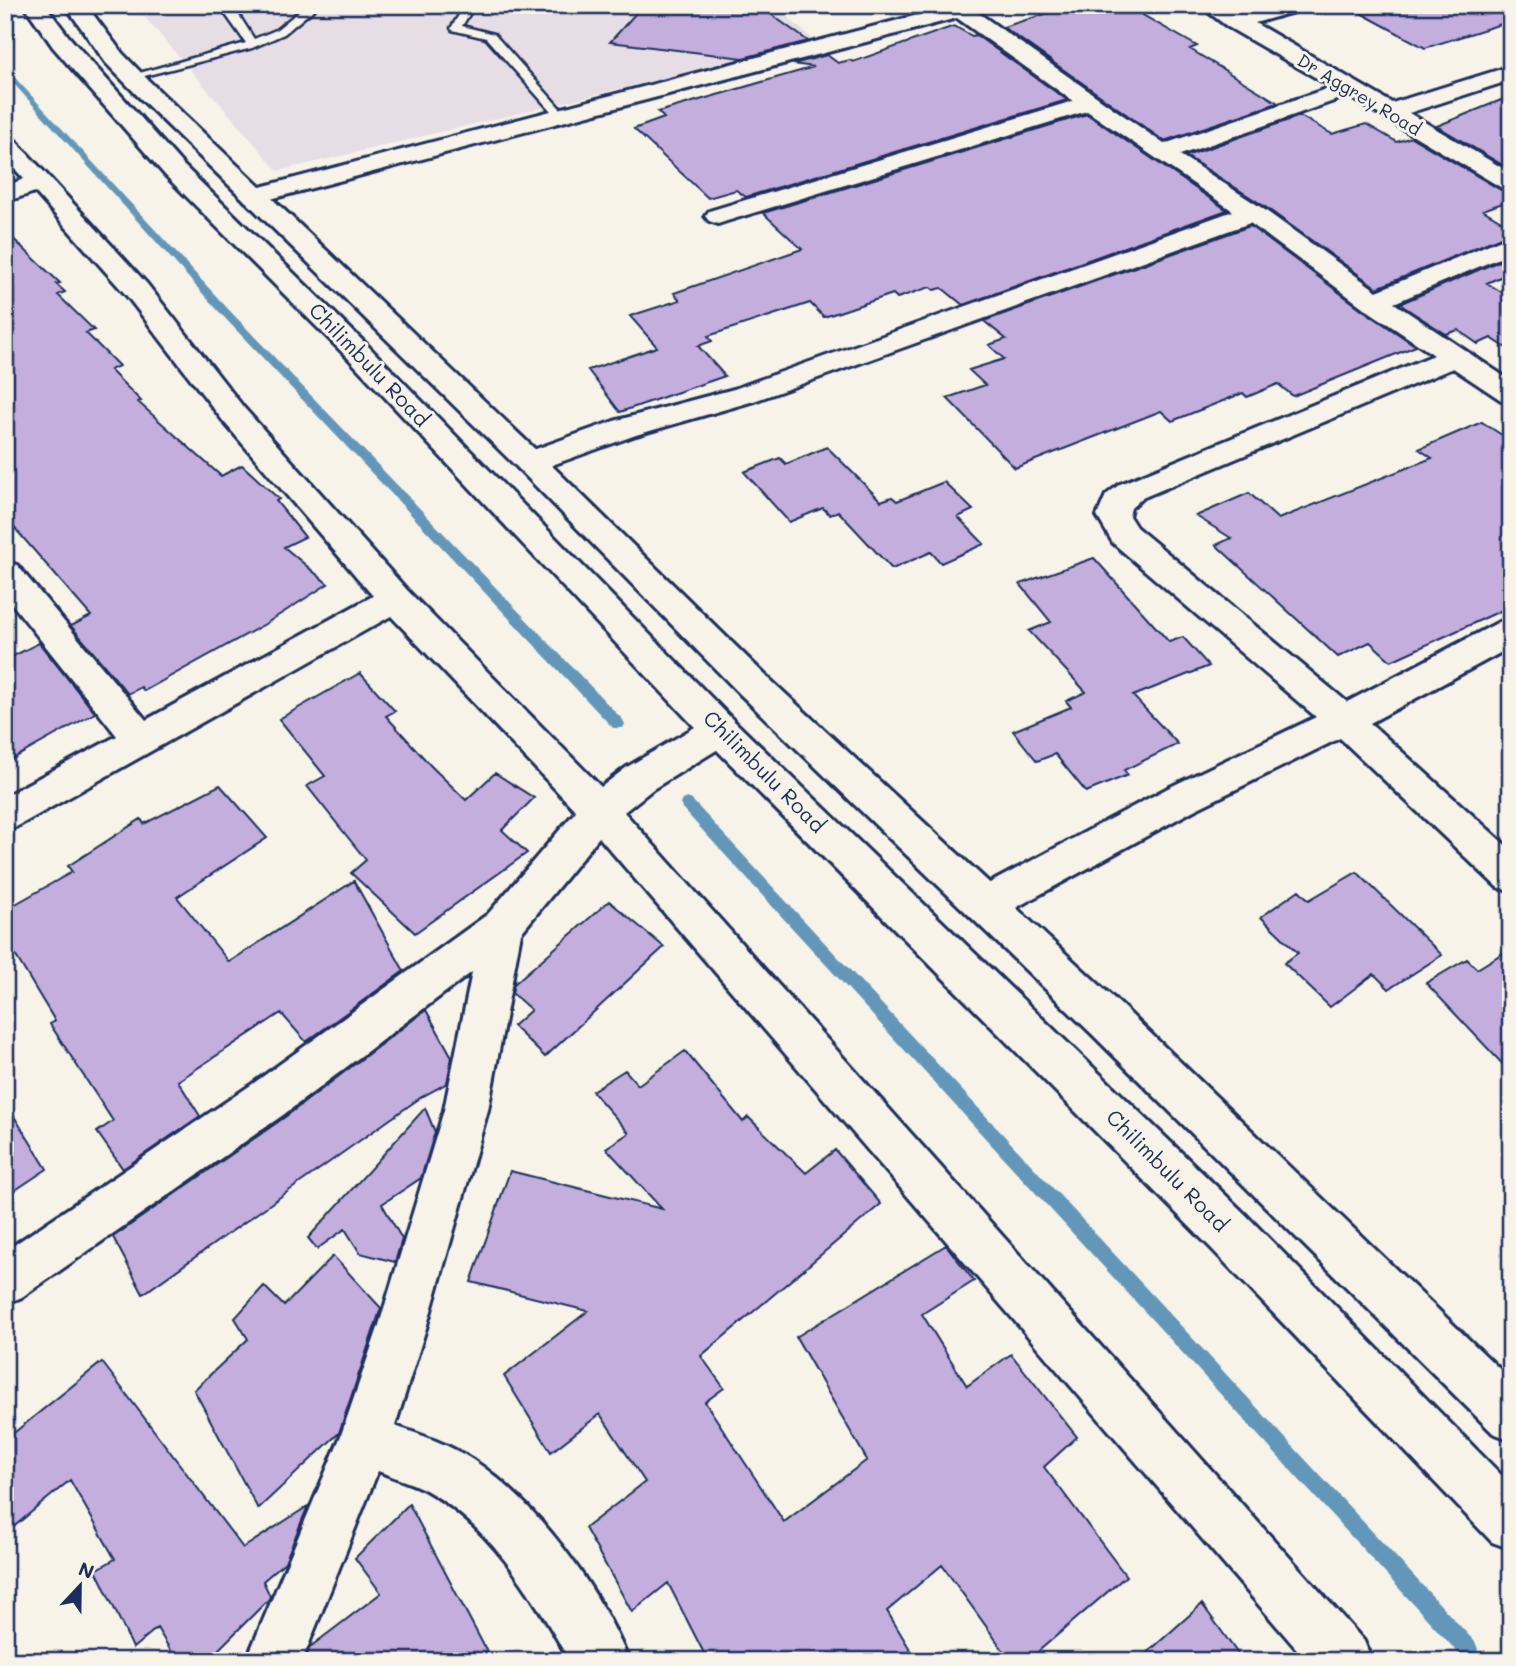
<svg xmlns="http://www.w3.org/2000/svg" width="1516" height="1666" font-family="Mali,sans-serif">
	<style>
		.built { fill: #e7dee5 }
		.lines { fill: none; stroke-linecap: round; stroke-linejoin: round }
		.stream { fill: #6497ba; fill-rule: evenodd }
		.building { fill: #c3aedd; stroke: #1b2f5e; stroke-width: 2 }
		.service-casing { stroke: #1b2f5e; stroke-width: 5 }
		.minor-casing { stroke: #1b2f5e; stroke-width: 6 }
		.secondary-casing { stroke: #1b2f5e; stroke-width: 6 }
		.service { fill: #f7f3e8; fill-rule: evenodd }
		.minor { fill: #f7f3e8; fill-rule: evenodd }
		.secondary { fill: #f7f3e8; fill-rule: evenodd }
		.labels { text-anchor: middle; stroke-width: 6; stroke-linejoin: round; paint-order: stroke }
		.far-street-label { font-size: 18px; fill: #1b2f5e; stroke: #f7f3e8 }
		.street-label { font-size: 21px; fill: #1b2f5e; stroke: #f7f3e8 }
	</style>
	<rect width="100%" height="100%" fill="#f7f3e8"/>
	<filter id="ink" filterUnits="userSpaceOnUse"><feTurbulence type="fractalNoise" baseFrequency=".0143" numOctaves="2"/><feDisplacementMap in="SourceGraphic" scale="14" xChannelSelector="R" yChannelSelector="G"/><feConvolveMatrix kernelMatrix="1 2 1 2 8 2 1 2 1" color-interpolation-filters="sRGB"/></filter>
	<g filter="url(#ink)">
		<path class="built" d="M134,5H774L816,42L278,171Z"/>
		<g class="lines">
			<path class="stream" d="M5,67L230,311L623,720L625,724L623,728H613L222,315L5,74Z
				M687,798L692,800L1475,1642L1478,1649L1475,1656L1468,1659L1461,1656L682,808L680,804L682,800Z"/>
		</g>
		<path class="building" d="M643,5H758L808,41L743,58L610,42Z
			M1074,5H1125L1197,46L1190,49L1278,103L1164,141L1003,27Z
			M1346,5H1511V21L1425,48Z
			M954,26L972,36L976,35L1067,100L746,197L736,190L708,198L634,129L664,118L658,112L814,67L793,64L827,55L838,63L850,60L853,62Z
			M1511,96V170L1437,126Z
			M1087,114L1227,210L963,305L942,288L934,290L930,287L897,298L893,294L824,317L810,303L708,336L712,341L698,346L725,376L620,412L588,370L657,347L630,316L680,300L674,293L802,249L763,213Z
			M1300,116L1332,134L1366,124L1397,142L1411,137L1501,190L1511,192V200L1483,210L1511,227V233L1377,288L1264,206L1186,156Z
			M1250,226L1363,310L1416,346L1293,396L1278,384L1247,397L1243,393L1172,421L1161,411L1015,468L947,398L985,385L969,370L1004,359L989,345L1006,339L984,321Z
			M5,231L60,283L56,284L65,292L58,295L94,330L86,333L119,366L110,370L141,401L138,402L221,476L242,465L279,499L276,501L305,537L284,547L328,584L265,624L144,691L141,687L128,694L71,626L91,616L5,517Z
			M1511,256V272L1487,283L1511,298V351L1491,338L1478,344L1458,330L1446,334L1399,304Z
			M1482,422L1511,441V606L1391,661L1370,642L1338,657L1216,545L1231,538L1196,516L1249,493L1278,519L1432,458L1419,449Z
			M827,447L881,501L892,497L897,501L944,482L973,510L958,517L984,544L941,563L931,552L892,569L838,511L830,515L823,508L789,522L744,472L780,458L786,464Z
			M1094,558L1169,642L1183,637L1209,666L1133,696L1178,744L1124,770L1128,775L1086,792L1055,754L1037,761L1013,731L1071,707L1066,701L1086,692L1029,631L1051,622L1020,584Z
			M39,643L95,713L5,763V660Z
			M360,673L395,711L386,716L431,766L466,800L495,773L534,798L502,830L527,853L415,933L351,873L366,860L307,786L325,776L279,719Z
			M220,785L267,838L177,897L229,962L354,881L404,971L306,1042L281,1013L178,1081L200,1116L123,1169L97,1132L113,1121L50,1024L55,1021L5,938V910L72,872L68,866L141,819L144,824Z
			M1357,872L1442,955L1389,989L1374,974L1330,1007L1284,963L1298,953L1261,917L1299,890L1309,900Z
			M609,901L664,947L545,1057L513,1026L531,1010L512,993L514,984Z
			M1511,948V1073L1426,983L1467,959L1477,969Z
			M426,1010L452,1057L447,1083L420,1098L143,1294L113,1237L285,1117Z
			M685,1051L743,1122L748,1117L806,1173L835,1150L881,1204L701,1356L724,1388L705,1402L784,1522L867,1460L796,1337L946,1245L974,1281L922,1314L967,1386L1011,1354L1077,1437L1044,1467L1126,1576L1027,1661H1011L942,1565L887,1611L917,1661H708L668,1583L632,1612L585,1528L645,1482L600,1414L551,1452L504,1376L588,1311L471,1282L510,1171L662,1209L606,1148L629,1133L592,1091L625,1070L638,1085Z
			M5,1102L47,1169L5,1197Z
			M425,1108L435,1132L421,1178L382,1204L402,1239L395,1262L360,1253L345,1229L317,1249L308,1238Z
			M333,1256L381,1308L339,1433L258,1509L194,1390L248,1339L235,1318L264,1286L284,1306Z
			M102,1362L243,1548L308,1506L285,1562L263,1581L270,1596L269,1599L207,1661H177L157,1628L133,1648L96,1570L115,1559L70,1480L5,1534V1440Z
			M409,1504L492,1661H305L310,1647L381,1593L355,1558Z
			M1202,1604L1243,1661H1138Z"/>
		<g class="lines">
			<g class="service-casing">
				<path id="service" d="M219,5H231L235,9L254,39L276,30L307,5H319L284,34L252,48L129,80V76L246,43Z
					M465,5H475L462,26L494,34L566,115V119H558L486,38L452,30L451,28Z"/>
			</g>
			<g class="minor-casing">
				<path id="minor" d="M956,5H991L988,9L977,12L1164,144L1332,87L1228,27L1199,5H1224L1240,14L1273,5H1307L1304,9L1255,23L1392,103L1511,66V80L1409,113L1511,173V190L1502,188L1348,96L1180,155L1262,208L1377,291L1511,235V253L1394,303L1511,381V403L1501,400L1453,368L1142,498L1131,508L1129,516L1136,527L1347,702L1499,622L1511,618V647L1370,723L1511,850V892L1497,887L1340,738L1194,810L999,917L985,922L971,917L965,905L971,893L1168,788L1316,717L1113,543L1097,516L1106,495L1120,484L1434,355L1364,308L1250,223L754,401L636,435L541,469L530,472L519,469L515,462L519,455L614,421L734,389L1233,211L1087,111L727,221L718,224L709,221L705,216L709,211L1073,101L957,18L263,201L254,203L245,201L242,196L245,191Z
					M5,136L13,138L147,284L244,408L407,590L601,787L627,767L707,720L720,716L733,720L738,730L733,740L653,789L624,812L1364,1641L1372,1661H1307L599,837L521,933L488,1110L427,1325L395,1426C422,1435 450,1445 473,1460C539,1504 599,1588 629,1661H570C532,1596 492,1526 424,1489C409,1482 393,1477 378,1471L302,1661H246L340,1438L379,1325L444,1110L472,972L283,1115L22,1297L5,1304V1251L251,1085L488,914L576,811L391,616L18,826L5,831V796L117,736L5,595V561L17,565L146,720L373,596L224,422L127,296L35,192L5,202V186L24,179L5,158Z"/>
			</g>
			<g class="secondary-casing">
				<path id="secondary" d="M24,5H45L69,37L183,165L369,347L733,720L1246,1215L1511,1485V1549L1492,1542L1212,1249L707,740L349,359L165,175L53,47Z
					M65,5H86L122,53L152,84L541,455L764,674L1121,1005L1511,1380V1440L1493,1433L1091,1033L740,694L519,469L136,94L106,63Z"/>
			</g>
			<use href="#service" class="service"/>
			<use href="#minor" class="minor"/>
			<use href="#secondary" class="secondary"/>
		</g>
	</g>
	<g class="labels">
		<g class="far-street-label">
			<text transform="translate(1359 95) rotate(31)" y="6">Dr Aggrey Road</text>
		</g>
		<g class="street-label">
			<text transform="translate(369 365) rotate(46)" y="7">Chilimbulu Road</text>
			<text transform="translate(764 772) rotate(45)" y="7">Chilimbulu Road</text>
			<text transform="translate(1167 1171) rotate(45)" y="7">Chilimbulu Road</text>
		</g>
	</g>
	<rect width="1516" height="1666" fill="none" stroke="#f7f3e8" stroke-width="28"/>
	<rect x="14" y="14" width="1488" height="1638" fill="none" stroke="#1b2f5e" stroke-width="2.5" filter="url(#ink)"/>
	<g transform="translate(80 1586) rotate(22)" stroke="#f7f3e8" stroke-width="5" paint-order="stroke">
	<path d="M0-5L12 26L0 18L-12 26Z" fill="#1b2f5e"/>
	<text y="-10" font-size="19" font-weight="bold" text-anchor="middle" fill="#1b2f5e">N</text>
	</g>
</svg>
